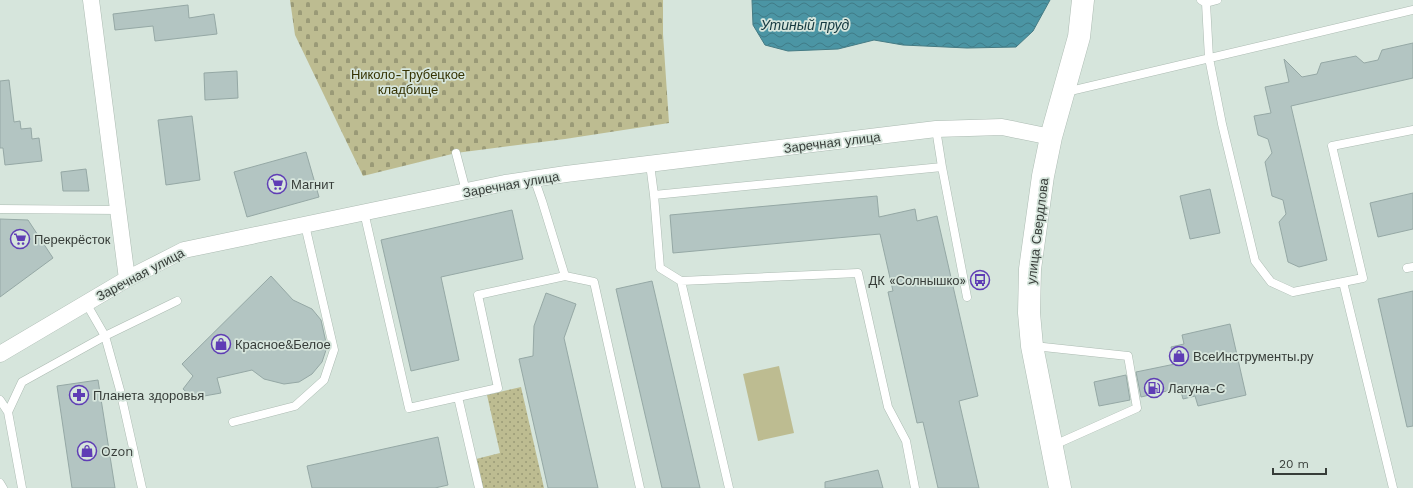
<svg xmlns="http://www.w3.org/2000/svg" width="1413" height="488" font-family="'Work Sans',sans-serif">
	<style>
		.cemetery { fill: url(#cemetery-stones) }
		.park { fill: url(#park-dots) }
		.pitch { fill: #bdbc91 }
		.water { fill: url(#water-waves); stroke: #457b84 }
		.building { fill: #b3c5c2; stroke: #95a8a5 }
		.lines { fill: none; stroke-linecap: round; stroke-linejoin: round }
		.service-casing { stroke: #acbbb2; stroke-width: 9 }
		.minor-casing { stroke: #acbbb2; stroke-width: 17 }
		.secondary-casing { stroke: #acbbb2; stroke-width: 23 }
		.service { stroke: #fff; stroke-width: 8 }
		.minor { stroke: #fff; stroke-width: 16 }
		.secondary { stroke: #fff; stroke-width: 22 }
		.labels { text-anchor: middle; stroke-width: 3.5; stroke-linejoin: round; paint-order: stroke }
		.park-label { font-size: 13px; fill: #353303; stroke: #d6e5dc }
		.street-label { font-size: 13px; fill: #373d39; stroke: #d6e5dc }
		.poi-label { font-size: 13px; fill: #373d39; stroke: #d6e5dc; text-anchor: start }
		.water-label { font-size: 14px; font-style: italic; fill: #153940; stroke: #d6e5dc }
	</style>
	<defs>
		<pattern id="cemetery-stones" width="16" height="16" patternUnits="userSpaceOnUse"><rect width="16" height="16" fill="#bdbc91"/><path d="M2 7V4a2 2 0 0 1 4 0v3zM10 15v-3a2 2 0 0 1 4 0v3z" fill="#9a9a77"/></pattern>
		<pattern id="park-dots" width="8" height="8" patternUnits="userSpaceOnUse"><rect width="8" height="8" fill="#bdbc91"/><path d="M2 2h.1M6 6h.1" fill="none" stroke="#9a9a77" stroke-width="1.8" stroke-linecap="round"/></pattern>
		<pattern id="water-waves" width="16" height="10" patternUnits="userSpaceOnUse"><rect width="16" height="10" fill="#4b95a4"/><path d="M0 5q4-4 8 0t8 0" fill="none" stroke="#3f7b87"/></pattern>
	</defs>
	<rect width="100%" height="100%" fill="#d6e5dc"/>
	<path class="cemetery" d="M290,0H663V34L669,123L565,139L456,153L363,176L295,35Z"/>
	<path class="park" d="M521,387L544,488H482L476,459L500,453L487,395Z"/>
	<path class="pitch" d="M779,366L794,433L758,441L743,374Z"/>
	<path class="water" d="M752,0H1050L1033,31L1016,47L967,48L903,45L874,40L838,49L788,51L765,45L753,25Z"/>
	<path class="building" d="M188,5L189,18L214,14L217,34L155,41L153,26L115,30L113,14Z
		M1413,43V78L1291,106L1327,260L1299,267L1288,262L1279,222L1286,214L1283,200L1272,196L1265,162L1272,153L1268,139L1258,135L1254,116L1271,113L1265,87L1289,82L1284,59L1302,77L1317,74L1321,63L1356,56L1364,63L1378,60L1382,50Z
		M237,71L238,98L205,100L204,73Z
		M9,80L14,122L20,121L21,129L31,128L32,139L39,138L42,161L5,165L3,148H0V81Z
		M192,116L200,180L166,185L158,120Z
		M306,152L319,197L247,217L234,172Z
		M86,169L89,191H63L61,172Z
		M1210,189L1220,233L1190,239L1180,196Z
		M1413,193V229L1378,237L1370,203Z
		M877,196L879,217L915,209L917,221L937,216L978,396L959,401L979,488H938L923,422L917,423L888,292L893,291L880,234L673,253L670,215Z
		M512,210L523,259L441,277L459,360L411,371L381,240Z
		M0,219L28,220L53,258L0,297Z
		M271,276L293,300L312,309L321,320L327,347L322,362L312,374L299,382L284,384L264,379L252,370L217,378L221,393L193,398L183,389L193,376L182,364Z
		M652,281L700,488H662L616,289Z
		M1413,291V426L1407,427L1378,299Z
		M546,293L576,304L564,338L598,488H548L519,359L533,356L534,326Z
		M1230,324L1246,395L1198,406L1195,396L1183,399L1180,388L1141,397L1136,372L1175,364L1171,347L1184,344L1182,335Z
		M1126,375L1130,400L1099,406L1094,382Z
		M98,380L115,488H72L57,386Z
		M438,437L448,485L435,488H312L307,466Z
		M878,470L883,488H825V482Z"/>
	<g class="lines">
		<g class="service-casing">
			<path id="service" d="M1201,0L1206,3L1217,0
				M1206,3L1209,58L1222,124L1255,261L1271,282L1293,292L1363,278L1332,146L1413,130
				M1066,92L1413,10
				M456,153L466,191
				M650,164L654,195L660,268L681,281L729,488
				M942,167L967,297
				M654,195L942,167L936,129
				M0,209L118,210
				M364,212L409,408L498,388L478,295L565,276L542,201L534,178
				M1407,268L1413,267
				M565,276L594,282L640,488
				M681,281L858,273L888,407L906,441L915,488
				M1343,282L1393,488
				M86,303L105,336L120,390L142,488
				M1034,346L1128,356L1137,408L1052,446
				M458,397L479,488
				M0,400L8,412L22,488
				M8,412L22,382L105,336L177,301
				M233,422L295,406L324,380L334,350L305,225
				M0,483L3,488"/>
		</g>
		<g class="minor-casing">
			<path id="minor" d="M91,0L127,279
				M0,354L127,279L184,250L505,183L566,174L936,129L1002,127L1051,137"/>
		</g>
		<g class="secondary-casing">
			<path id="secondary" d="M1060,488L1032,346L1029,313L1030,269L1043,176L1051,137L1079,37L1083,0"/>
		</g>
		<use href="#service" class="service"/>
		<use href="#minor" class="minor"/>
		<use href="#secondary" class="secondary"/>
	</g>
	<defs>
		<g id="supermarket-ring" transform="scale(1)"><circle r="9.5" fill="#d6e5dc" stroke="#5f3db5" stroke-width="1.5"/><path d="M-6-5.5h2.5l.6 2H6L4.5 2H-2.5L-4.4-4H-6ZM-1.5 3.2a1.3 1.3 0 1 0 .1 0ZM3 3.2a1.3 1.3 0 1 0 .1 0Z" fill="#5f3db5"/></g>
		<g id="bus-ring" transform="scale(1)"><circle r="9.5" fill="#d6e5dc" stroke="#5f3db5" stroke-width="1.5"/><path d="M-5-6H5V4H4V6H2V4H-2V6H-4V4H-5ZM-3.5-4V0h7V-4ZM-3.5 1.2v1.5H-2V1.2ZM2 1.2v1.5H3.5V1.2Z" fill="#5f3db5"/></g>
		<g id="shop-ring" transform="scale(1)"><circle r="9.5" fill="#d6e5dc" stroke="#5f3db5" stroke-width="1.5"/><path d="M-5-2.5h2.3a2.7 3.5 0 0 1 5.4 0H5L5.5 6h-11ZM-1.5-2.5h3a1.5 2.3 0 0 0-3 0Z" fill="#5f3db5"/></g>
		<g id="fuel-ring" transform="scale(1)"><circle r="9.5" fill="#d6e5dc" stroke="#5f3db5" stroke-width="1.5"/><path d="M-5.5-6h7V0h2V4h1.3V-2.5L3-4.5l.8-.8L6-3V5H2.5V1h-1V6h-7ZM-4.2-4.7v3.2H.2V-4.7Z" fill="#5f3db5"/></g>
		<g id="pharmacy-ring" transform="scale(1)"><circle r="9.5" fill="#d6e5dc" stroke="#5f3db5" stroke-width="1.5"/><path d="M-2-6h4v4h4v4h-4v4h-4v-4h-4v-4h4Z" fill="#5f3db5"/></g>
	</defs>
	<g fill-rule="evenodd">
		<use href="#supermarket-ring" x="277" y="184"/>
		<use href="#supermarket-ring" x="20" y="239"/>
		<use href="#bus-ring" x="980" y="280"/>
		<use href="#shop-ring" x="221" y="344"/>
		<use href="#shop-ring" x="1179" y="356"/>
		<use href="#fuel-ring" x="1154" y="388"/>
		<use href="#pharmacy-ring" x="79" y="395"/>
		<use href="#shop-ring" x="87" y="451"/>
	</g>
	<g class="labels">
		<g class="park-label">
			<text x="408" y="79">Николо-Трубецкое<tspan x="408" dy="15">кладбище</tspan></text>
		</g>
		<g class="street-label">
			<text transform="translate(832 142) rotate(-7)" y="5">Заречная улица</text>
			<text transform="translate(511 184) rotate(-10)" y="5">Заречная улица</text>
			<text transform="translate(1037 231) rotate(-83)" y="5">улица Свердлова</text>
			<text transform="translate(140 274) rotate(-28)" y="5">Заречная улица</text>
		</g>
		<g class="poi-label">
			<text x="291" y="189">Магнит</text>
			<text x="34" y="244">Перекрёсток</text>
			<text x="966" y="285" text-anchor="end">ДК «Солнышко»</text>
			<text x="235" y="349">Красное&amp;Белое</text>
			<text x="1193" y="361">ВсеИнструменты.ру</text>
			<text x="1168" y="393">Лагуна-С</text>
			<text x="93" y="400">Планета здоровья</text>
			<text x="101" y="456">Ozon</text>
		</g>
		<g class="water-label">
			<text x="805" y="30">Утиный пруд</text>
		</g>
	</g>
	<path d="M1273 468v6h53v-6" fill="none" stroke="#373d39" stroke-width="2"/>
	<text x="1279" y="468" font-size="12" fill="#373d39" stroke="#d6e5dc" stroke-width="3" paint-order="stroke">20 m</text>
</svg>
